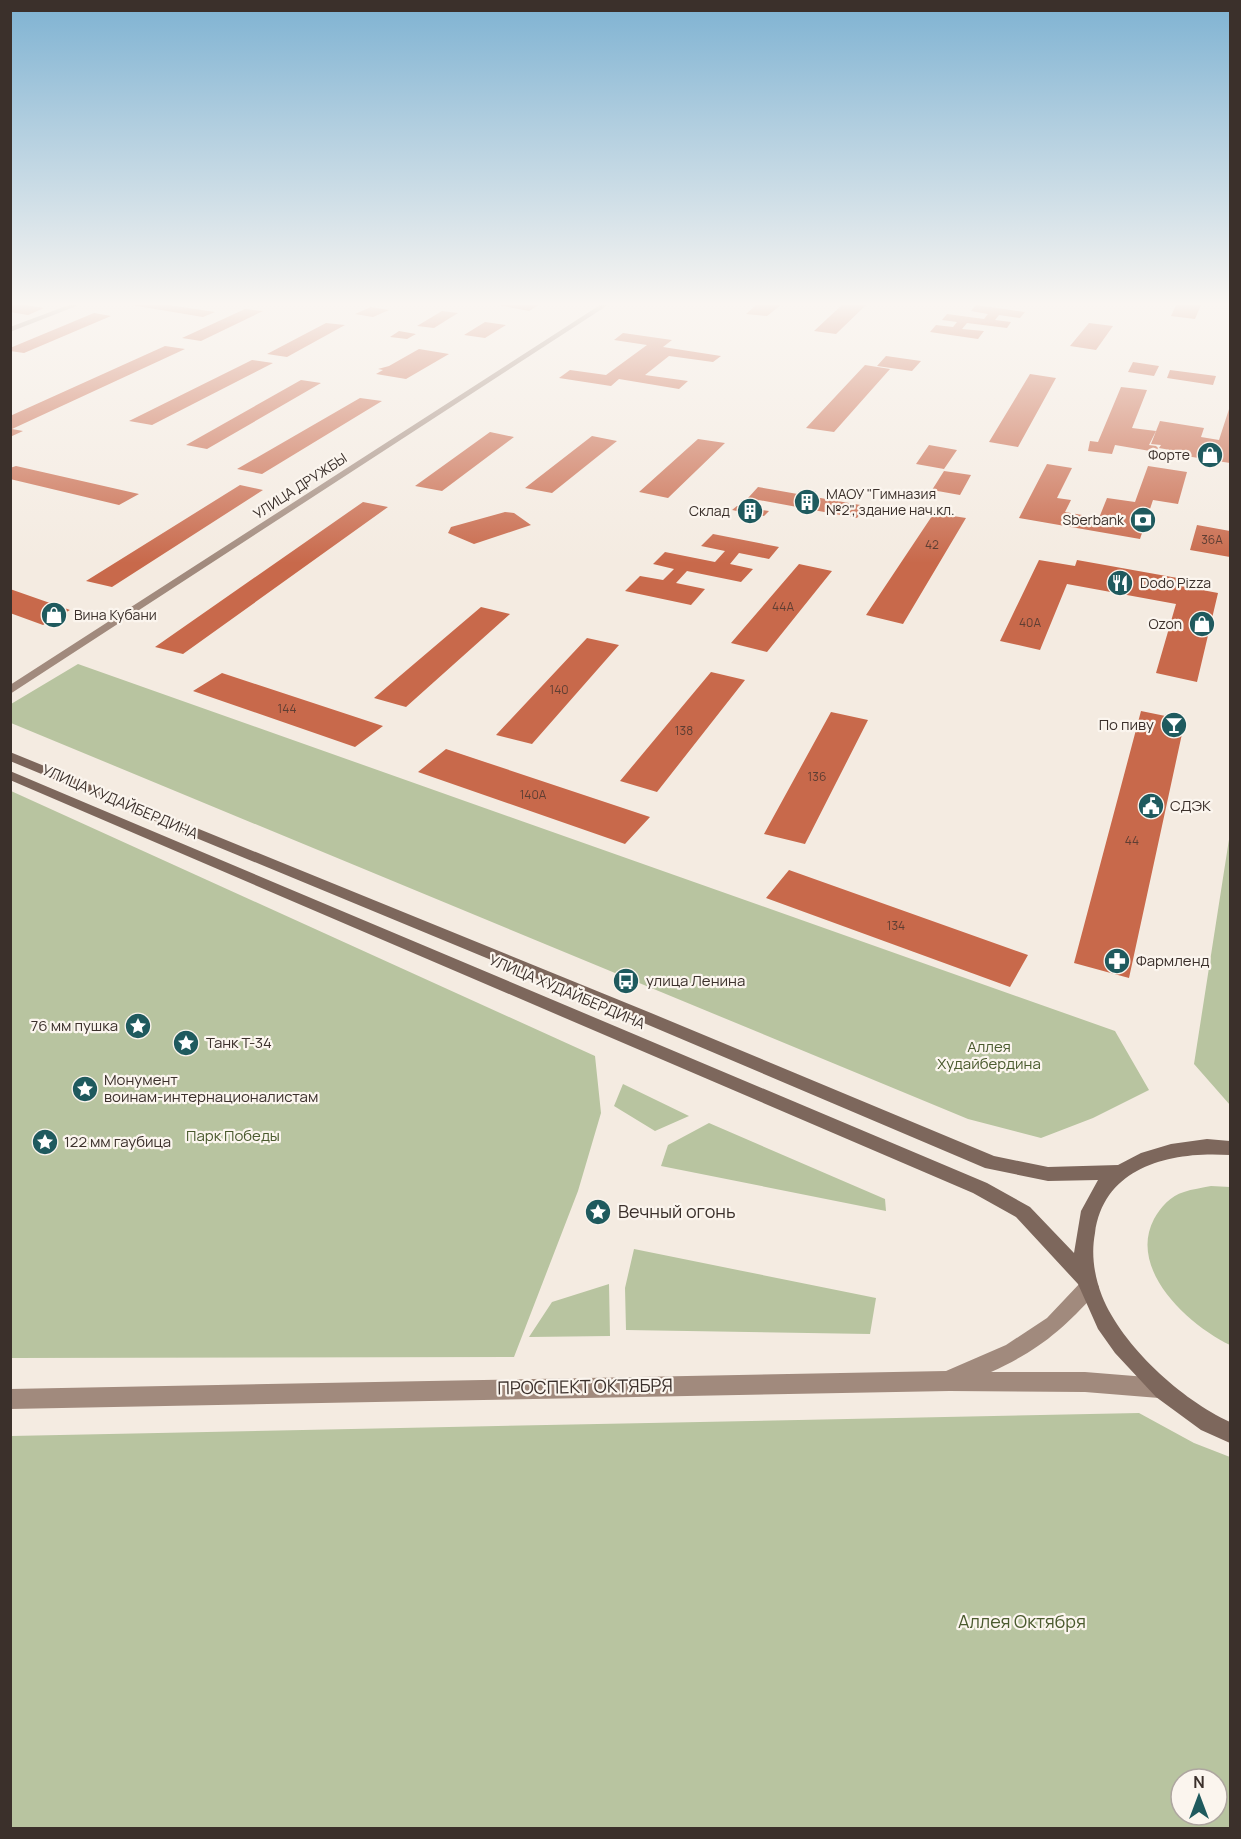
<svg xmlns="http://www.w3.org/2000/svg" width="1241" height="1839" font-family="Manrope,sans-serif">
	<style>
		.green { fill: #b8c4a0; fill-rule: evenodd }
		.building { fill: #c8694b }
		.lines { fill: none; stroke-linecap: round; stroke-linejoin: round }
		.secondary { fill: #a18a7d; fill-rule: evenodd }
		.primary { fill: #7d675c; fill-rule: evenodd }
		.labels { text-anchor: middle; stroke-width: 4.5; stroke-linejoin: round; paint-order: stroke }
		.number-label { font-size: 12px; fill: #5e3e33 }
		.far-poi-label { font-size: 14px; fill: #3b302b; stroke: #fbf5ee; text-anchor: end }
		.far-street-label { font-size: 14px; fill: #3b302b; stroke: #fbf5ee }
		.poi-label { font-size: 15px; fill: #3b302b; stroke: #fbf5ee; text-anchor: start }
		.street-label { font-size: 15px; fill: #3b302b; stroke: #fbf5ee }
		.park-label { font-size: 15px; fill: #4a5a2e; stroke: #fbf5ee }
		.near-poi-label { font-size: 18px; fill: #3b302b; stroke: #fbf5ee; text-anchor: start }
		.near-street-label { font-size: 18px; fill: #3b302b; stroke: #fbf5ee }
		.near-park-label { font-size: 18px; fill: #4a5a2e; stroke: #fbf5ee }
	</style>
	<rect width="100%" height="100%" fill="#f4ebe1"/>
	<path class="green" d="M78,664L1115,1031L1149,1090L1093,1118L1041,1138L968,1119L11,723V704Z
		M11,791L595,1056L601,1113L578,1191L514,1357L11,1358Z
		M1230,833V1105L1194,1064Z
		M623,1084L689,1116L655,1131L614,1106Z
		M709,1123L885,1199L886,1211L661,1166L668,1145Z
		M1211,1186L1230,1187V1345C1190,1326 1127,1270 1154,1219C1161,1207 1170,1196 1184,1192C1192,1189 1202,1188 1211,1186Z
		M634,1249L876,1298L870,1334L626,1330L625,1288Z
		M609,1284L610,1336L529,1337L552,1302Z
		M1139,1413L1194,1443L1230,1457V1828H11V1436ZM1181,1779H1217V1815H1181Z"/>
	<path class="building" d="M10,305H26L44,308L28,315L10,312Z
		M131,305H169L215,312L203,317Z
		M498,305H539L529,311Z
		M756,305H781L767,316L746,314Z
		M842,305H866L836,334L814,331Z
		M976,305L1025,312L1020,318L999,315L995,320L1011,322L1007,328L967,323L962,329L984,331L978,339L930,332L936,325L953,327L957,322L942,320L947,314L984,319L988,314L971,311Z
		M1176,305H1201L1195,319L1171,316Z
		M371,307L389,310L373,317L355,314Z
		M245,309L263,311L201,341L182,338Z
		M442,311L458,313L434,328L417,326Z
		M94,313L111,316L24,353L10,351V348Z
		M485,322L506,325L485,338L464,335Z
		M326,323L345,325L287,357L267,354Z
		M1089,323L1113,326L1096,350L1070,346Z
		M399,331L416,334L407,339L390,337Z
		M623,333L672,340L663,347L721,356L713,362L669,356L645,375L688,381L679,389L619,379L611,386L559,378L570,370L606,375L647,345L614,340Z
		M165,346L185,349L12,429L23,431L10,437V416Z
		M419,349L449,354L406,379L376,374L383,370L378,369L389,366Z
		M886,356L921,361L912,371L877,366Z
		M252,360L273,363L152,425L129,421Z
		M1133,362L1159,366L1154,376L1128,372Z
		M865,365L890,369L834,432L806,428Z
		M1170,370L1216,376L1213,385L1167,378Z
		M1030,374L1056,378L1018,447L989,442Z
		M301,380L321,383L207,449L186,445Z
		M1121,387L1147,390L1132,428L1156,431L1149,445L1156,446L1158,448L1156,452L1115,445L1112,454L1088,451L1090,441L1098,442Z
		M360,398L382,401L262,474L237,469Z
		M1230,406V463L1186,456L1187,453L1159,448L1161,445L1151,444L1160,421L1204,428L1201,437L1219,440Z
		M490,432L514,437L442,491L415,486Z
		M592,436L617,441L552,493L525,488Z
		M698,439L725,443L668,498L639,492Z
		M929,445L957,450L944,469L916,464Z
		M1047,464L1072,468L1057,498L1071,500L1065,512L1099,518L1107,498L1135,502L1148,466L1187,472L1178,504L1153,500L1140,539L1019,518Z
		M16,466L139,494L119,505L10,479V468Z
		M944,471L971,475L960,495L932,490Z
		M240,485L263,490L112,587L86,581Z
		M758,487L866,506L857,518L748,498Z
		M363,502L388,507L183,654L155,647Z
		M737,506L769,511L764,516L732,510Z
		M505,512L514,513L531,525L474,544L448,533L451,527Z
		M934,513L966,518L903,624L866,615Z
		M1197,525L1230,531V557L1190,550Z
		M713,534L779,547L769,559L739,553L730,564L753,569L741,582L687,571L676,583L705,589L691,605L625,591L640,576L663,580L674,569L653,564L665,552L715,562L725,551L701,546Z
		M1039,560L1075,566L1077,560L1183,579L1181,586L1218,593L1197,682L1156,673L1176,604L1067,584L1040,650L1000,641Z
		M799,564L832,571L767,652L731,643Z
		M10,589L70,610L43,625L10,613Z
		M481,607L510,614L406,707L374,698Z
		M587,638L619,645L532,744L496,735Z
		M711,672L745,680L657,792L620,781Z
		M222,673L383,726L355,747L193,691Z
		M1141,711L1185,720L1129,978L1074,963Z
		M831,712L868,720L805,844L764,834Z
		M446,749L650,817L625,844L418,772Z
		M789,870L1028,955L1010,987L766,898Z"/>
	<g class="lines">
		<path class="secondary" d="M69,305H79L10,332V327Z
			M600,305H608L10,694V685Z
			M1089,1278L1096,1281L1099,1287L1096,1293C1061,1331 1039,1350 991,1372H1085L1159,1378L1166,1381L1170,1388L1166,1395L1159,1398L1085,1392L949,1391L10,1409V1389L946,1371L1006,1345L1047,1318L1082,1281Z"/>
		<path class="primary" d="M10,752L651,1013L994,1156L1048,1167L1118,1165L1141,1153L1171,1144L1207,1139L1230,1141V1155C1173,1151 1104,1165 1095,1233C1091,1254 1094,1275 1102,1296C1122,1346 1182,1400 1230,1422V1443L1201,1430L1156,1397L1115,1353L1098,1329L1078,1284L1016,1217L973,1193L10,780V771L987,1183L1030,1207L1074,1253L1081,1211L1098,1180L1048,1181L985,1168L639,1021L10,761Z"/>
	</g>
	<linearGradient id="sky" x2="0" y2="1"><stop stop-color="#7eb2d2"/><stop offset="0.54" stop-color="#faf6f2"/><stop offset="1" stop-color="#faf6f2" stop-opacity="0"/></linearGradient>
	<rect width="1241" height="563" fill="url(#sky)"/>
	<defs>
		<g id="shop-disc" transform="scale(1.35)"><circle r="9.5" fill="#1f5a5e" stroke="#fbf5ee"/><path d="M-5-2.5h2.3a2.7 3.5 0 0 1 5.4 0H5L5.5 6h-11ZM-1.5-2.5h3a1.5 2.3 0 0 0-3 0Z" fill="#fff"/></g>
		<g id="building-disc" transform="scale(1.35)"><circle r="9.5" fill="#1f5a5e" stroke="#fbf5ee"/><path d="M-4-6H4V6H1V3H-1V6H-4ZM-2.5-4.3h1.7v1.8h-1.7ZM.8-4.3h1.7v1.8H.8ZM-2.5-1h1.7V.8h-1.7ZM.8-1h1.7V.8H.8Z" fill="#fff"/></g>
		<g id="bank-disc" transform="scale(1.35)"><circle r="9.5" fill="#1f5a5e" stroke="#fbf5ee"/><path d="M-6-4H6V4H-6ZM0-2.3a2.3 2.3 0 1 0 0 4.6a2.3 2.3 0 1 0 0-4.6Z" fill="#fff"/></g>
		<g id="restaurant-disc" transform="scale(1.35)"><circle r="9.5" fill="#1f5a5e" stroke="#fbf5ee"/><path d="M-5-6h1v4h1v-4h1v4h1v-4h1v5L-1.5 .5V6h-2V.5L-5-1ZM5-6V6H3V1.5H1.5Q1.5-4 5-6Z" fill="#fff"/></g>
		<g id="bar-disc" transform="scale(1.35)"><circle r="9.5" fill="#1f5a5e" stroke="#fbf5ee"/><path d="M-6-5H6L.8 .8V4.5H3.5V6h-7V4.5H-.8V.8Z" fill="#fff"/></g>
		<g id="civic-disc" transform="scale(1.35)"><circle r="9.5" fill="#1f5a5e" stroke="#fbf5ee"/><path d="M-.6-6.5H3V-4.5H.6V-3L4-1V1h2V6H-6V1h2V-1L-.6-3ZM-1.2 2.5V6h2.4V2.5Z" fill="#fff"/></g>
		<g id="pharmacy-disc" transform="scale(1.35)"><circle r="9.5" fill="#1f5a5e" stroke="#fbf5ee"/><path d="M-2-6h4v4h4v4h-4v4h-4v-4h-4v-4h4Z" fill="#fff"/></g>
		<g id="bus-disc" transform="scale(1.35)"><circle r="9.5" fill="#1f5a5e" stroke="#fbf5ee"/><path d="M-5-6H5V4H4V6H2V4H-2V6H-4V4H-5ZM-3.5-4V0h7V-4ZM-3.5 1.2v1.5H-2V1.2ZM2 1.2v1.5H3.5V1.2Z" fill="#fff"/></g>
		<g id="sight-disc" transform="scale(1.35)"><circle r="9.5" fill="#1f5a5e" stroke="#fbf5ee"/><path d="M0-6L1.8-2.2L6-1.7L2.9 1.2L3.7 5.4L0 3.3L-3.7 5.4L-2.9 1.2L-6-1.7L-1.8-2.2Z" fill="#fff"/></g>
	</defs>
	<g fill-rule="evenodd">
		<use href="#shop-disc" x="1210" y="455"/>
		<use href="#building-disc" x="807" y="502"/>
		<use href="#building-disc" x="750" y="511"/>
		<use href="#bank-disc" x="1143" y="520"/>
		<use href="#restaurant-disc" x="1120" y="583"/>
		<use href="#shop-disc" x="54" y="615"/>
		<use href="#shop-disc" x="1202" y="624"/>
		<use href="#bar-disc" x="1174" y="725"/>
		<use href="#civic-disc" x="1151" y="806"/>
		<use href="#pharmacy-disc" x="1117" y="961"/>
		<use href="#bus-disc" x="626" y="981"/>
		<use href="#sight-disc" x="138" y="1026"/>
		<use href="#sight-disc" x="186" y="1043"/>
		<use href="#sight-disc" x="85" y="1089"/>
		<use href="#sight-disc" x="45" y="1142"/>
		<use href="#sight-disc" x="598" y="1212"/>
	</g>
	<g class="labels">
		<g class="number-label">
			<text x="1212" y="544">36А</text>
			<text x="932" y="549">42</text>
			<text x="783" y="611">44А</text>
			<text x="1030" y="627">40А</text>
			<text x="559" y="694">140</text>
			<text x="287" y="713">144</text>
			<text x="684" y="735">138</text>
			<text x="817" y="781">136</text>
			<text x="533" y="799">140А</text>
			<text x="1132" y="845">44</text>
			<text x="896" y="930">134</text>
		</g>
		<g class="far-poi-label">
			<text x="1190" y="460">Форте</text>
			<text x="826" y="499" text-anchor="start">МАОУ "Гимназия<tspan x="826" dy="16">№2", здание нач.кл.</tspan></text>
			<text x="730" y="516">Склад</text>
			<text x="1124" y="525">Sberbank</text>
			<text x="1140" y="588" text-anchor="start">Dodo Pizza</text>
			<text x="74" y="620" text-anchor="start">Вина Кубани</text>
			<text x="1182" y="629">Ozon</text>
		</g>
		<g class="far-street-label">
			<text transform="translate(300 486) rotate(-33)" y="5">УЛИЦА ДРУЖБЫ</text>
		</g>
		<g class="poi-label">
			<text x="1154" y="730" text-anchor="end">По пиву</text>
			<text x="1170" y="811">СДЭК</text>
			<text x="1136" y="966">Фармленд</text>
			<text x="646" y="986">улица Ленина</text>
			<text x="118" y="1031" text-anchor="end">76 мм пушка</text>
			<text x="206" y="1048">Танк Т-34</text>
			<text x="104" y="1085">Монумент<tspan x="104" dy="17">воинам-интернационалистам</tspan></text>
			<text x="64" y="1147">122 мм гаубица</text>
		</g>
		<g class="street-label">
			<text transform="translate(120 802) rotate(23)" y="5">УЛИЦА ХУДАЙБЕРДИНА</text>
			<text transform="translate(567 992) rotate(23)" y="5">УЛИЦА ХУДАЙБЕРДИНА</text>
		</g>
		<g class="park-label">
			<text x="989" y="1052">Аллея<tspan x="989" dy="17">Худайбердина</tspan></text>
			<text x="233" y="1141">Парк Победы</text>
		</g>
		<g class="near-poi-label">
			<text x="618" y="1218">Вечный огонь</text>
		</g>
		<g class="near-street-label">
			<text transform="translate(585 1387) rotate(-1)" y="6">ПРОСПЕКТ ОКТЯБРЯ</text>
		</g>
		<g class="near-park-label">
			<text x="1022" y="1628">Аллея Октября</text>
		</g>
	</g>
	<rect width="1241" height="1839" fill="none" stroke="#3b302b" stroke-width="24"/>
	<g transform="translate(1199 1797)"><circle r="28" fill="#fbf5ee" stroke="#aea6a0" stroke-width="1.5"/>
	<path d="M0-4.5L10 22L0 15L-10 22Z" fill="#1f5a5e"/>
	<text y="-9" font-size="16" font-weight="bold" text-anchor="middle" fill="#3b302b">N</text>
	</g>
</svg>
